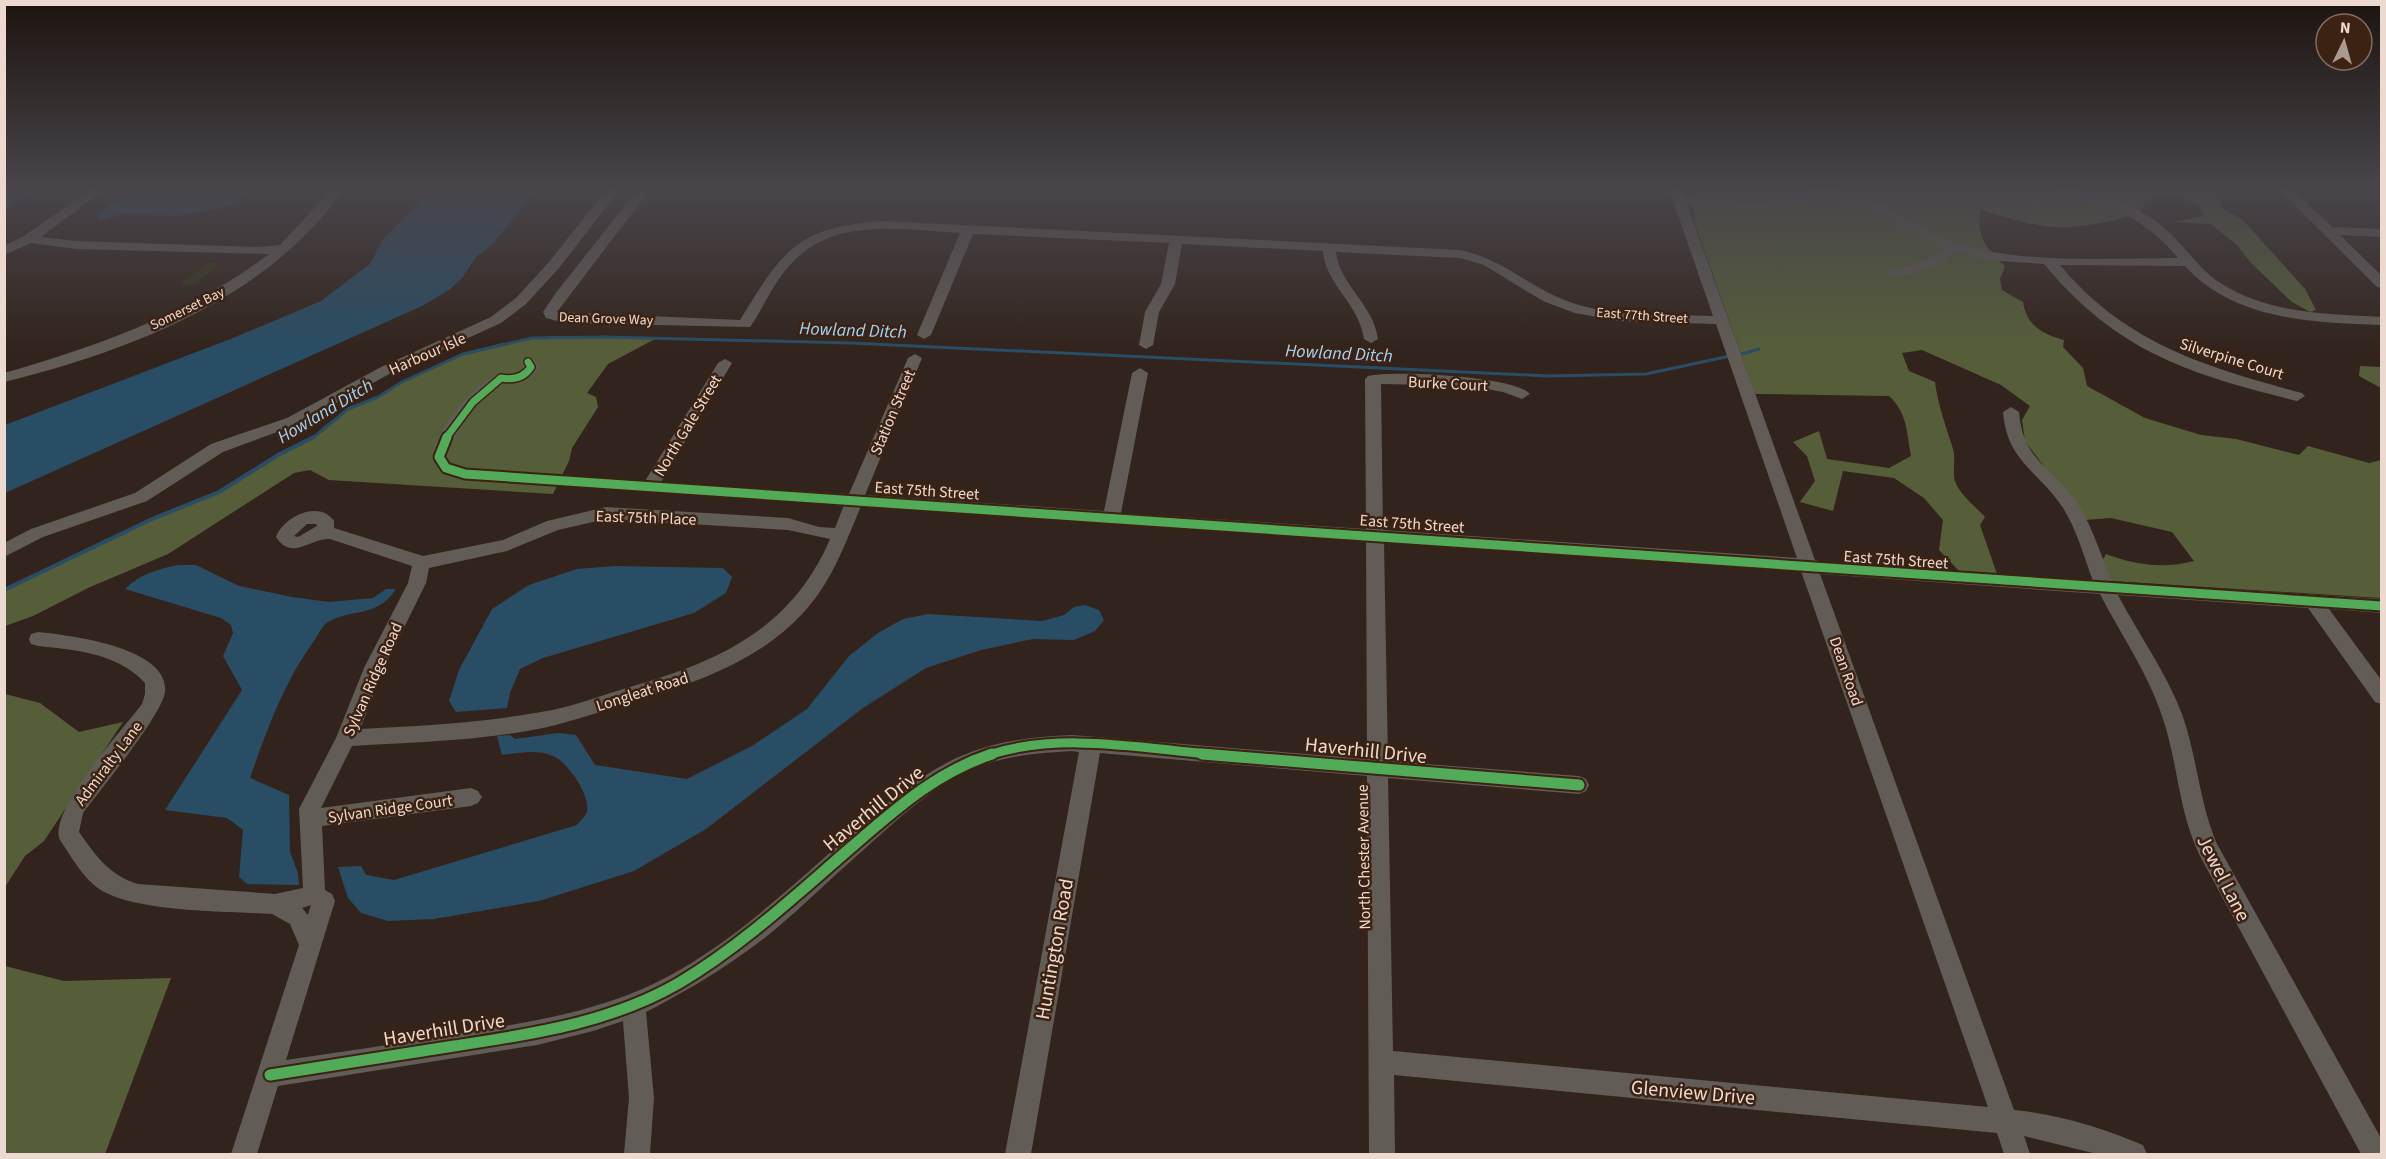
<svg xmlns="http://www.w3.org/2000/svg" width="2386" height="1159" font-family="'Source Sans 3',sans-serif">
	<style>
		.green { fill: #313619 }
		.forest { fill: #565e39 }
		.water { fill: #294d64 }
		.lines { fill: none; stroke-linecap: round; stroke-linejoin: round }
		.stream-far1 { stroke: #294d64; stroke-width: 3 }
		.stream { stroke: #294d64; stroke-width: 4 }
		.minor { fill: #625c57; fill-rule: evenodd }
		.cycleway-far2-casing { stroke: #3c2212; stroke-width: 10 }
		.cycleway-far1-casing { stroke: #3c2212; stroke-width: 13 }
		.cycleway-casing { stroke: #3c2212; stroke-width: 15 }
		.cycleway-far2 { stroke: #51ab58; stroke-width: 7 }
		.cycleway-far1 { stroke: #51ab58; stroke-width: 9 }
		.cycleway { stroke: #51ab58; stroke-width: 11 }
		.labels { text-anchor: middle; stroke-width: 5; stroke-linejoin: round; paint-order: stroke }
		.far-street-label { font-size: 14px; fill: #ecdad0; stroke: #3c2212 }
		.street-label { font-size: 16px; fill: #ecdad0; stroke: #3c2212 }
		.water-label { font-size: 18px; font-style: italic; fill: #a0d5f9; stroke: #3c2212 }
		.near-street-label { font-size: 20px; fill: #ecdad0; stroke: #3c2212 }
	</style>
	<rect width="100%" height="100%" fill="#32241c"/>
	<path class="green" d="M209,263H217L215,266H217L196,284L181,286L184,284L181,283Z"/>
	<path class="forest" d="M1690,189H2210L2221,201V207L2243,220L2305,289L2316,310L2310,312L2292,302L2250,262L2238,246L2211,224L2174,222L2203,216L2199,206C2185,198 2164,187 2148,199C2144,202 2143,208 2140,211C2127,220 2088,225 2072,227C2043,230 2010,218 1981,210C1974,233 1988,252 2005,266L2000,279L2002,290L2023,302C2027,326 2042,334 2064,340L2063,347L2083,368L2087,386L2145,418L2201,435L2236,439L2299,455L2308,446L2369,463L2381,460V598L2111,581L2102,561L2106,554C2135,565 2164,569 2194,561L2172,532L2111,518L2084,520L2025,441L2022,420L2030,406L2001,385L1922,350L1902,353L1909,371L1935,382C1938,406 1946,426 1953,449C1956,459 1952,471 1955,481C1959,494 1976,507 1985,517L1980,525L1997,574L1959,571L1939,550L1943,520L1924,498L1894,478L1843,471L1833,511L1800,502L1815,481L1807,456L1793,442L1819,431L1827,459L1889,468L1911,456C1907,433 1907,412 1889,396L1755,394L1695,224Z
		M551,336L655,339L608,364L587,393L596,397L598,407L572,448L569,461L553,494L329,480L310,470L294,473L168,554L88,588L33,616L5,626V590L152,519L219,492L278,455L311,440L323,427L348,409L378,397L402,382L463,354L499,344Z
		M2360,366L2381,367V388L2359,376Z
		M5,694L40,703L79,732L123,722L44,841L25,856L5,887Z
		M5,966L64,981L171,978L105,1154H5Z"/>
	<path class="water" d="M5,189H35L5,210Z
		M132,189H254L239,201L227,207L178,216L121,214L99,221L98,215Z
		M424,189H536L492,245L476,257L462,278L449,290L422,306L5,493V425L233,338L321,301L370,264L383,239L417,205Z
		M178,565H196L239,586L292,597L329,602L373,598L386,589H396C377,618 353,608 328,622C322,626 318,635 314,641C284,682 267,730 250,778L289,795L290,852L298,873L299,885L247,884L239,877L243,830L227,818L165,810L242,690L223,656L233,633L231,625L221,618L125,589C140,574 158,569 178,565Z
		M615,566L723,568L732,577L726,593L694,613L543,658L520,669L510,693L507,708L456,712L449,701L459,670L492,609L529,585L577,569Z
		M1085,605L1099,610L1104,620L1095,631L1074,640L1033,639L981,650L926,668L863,708L706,829L634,871L539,901L434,919L388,921L361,913L348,898L338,867L361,866L366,875L394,880L577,825C579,822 584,818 586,814C593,798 568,762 553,756C537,749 519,753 502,755L497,736L510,735L515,739L558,733L576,735L595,765L687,779L752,746L807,709L849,656L878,633L903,619L928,614L1042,621L1064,615L1074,607Z"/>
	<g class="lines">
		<path class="stream-far1" d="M1738,355L1759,349
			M313,438L348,409L378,397L402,382L463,354L532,338L604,337L850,343L1548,376L1646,374L1730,356"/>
		<path class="stream" d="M4,590L152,519L219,492L278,455L314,437"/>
		<path class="minor" d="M91,189H105L41,237L76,241L259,247L280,245L332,189H344C268,298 130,351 4,382V373C98,346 191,313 269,254L76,249L31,243L4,255V246L24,236Z
			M607,189H620L559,268L526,304L501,323L391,373L299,424L223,452L147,501L43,537L4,557V543L31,529L135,493L211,444L287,418L381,367L491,317L516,298L549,262Z
			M638,189L649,191L557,312L740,320C782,251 797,227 881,221L1460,250C1505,260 1527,286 1567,301C1613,318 1664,314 1713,316L1669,189H1681L1684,197C1712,199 1742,204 1770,201C1794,198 1812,186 1836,189C1877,194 1911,226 1948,240C2011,265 2110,258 2178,258C2155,230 2128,212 2093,201C2081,198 2061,197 2053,189C2095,188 2143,205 2173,236C2189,252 2202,272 2222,284C2270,314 2327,314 2382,317V325C2313,322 2235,321 2185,266L2060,265C2126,344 2206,367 2302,393L2305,396L2297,401C2189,374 2117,352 2044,264L1985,260L1958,252L1934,267L1894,278L1889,277V271L1924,261L1945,248L1867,209L1822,192C1779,216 1733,208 1687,204L1815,560L1830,564L2093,581C2084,557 2077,530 2063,508C2039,471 2007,462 2003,412L2011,407L2019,412C2023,462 2053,467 2078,504C2093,528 2101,556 2112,582L2382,599V613L2329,609L2382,681V704L2375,702L2308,608L2118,595C2139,635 2166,672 2182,714C2197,756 2199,802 2217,844L2382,1140V1154H2361L2199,854C2178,810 2178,762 2162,716C2148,673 2121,635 2100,594L1820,574L2014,1110C2058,1114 2103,1128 2143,1145L2147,1154H2097L2024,1136L2030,1154H2004L1997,1133L1394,1075L1395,1154H1369L1367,776L1100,753L1031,1154H1005L1079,752L1072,751C1039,753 1009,755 978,767C929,786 890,827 851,861C817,891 784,925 747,951C715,974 681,994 646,1012L654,1098L650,1154H624L629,1098L623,1021L593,1031L537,1045L278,1086L257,1154H231L299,945L290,924L272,914C229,911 125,913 94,885C81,874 70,855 60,840C47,813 123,729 142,704L145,694V683C118,653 75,650 38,646L31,644L29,639L31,634L38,632C68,635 170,647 165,692C162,715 100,790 83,813L79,832C96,856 109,875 138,884L275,894L303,888L299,809L336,738L364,668L408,583L412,566L330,539C311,537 292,562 276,537C283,517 319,499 334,521V528L423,556L503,540L547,521L606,507L788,518L819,527L835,528L844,505L465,479L440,472L431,457C439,427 467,392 494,376C504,370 514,377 523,367L521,362L523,359H533L539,367C526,386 519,378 503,384C482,391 452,437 447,457L452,464L466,469L645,481L718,363L725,359L732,363L661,482L849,494L908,358L915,354L922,358L865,495L1104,511L1132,373L1140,368L1148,373L1121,513L1366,529L1365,379L1368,376C1392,370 1515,376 1530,394L1522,399L1503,392L1471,386L1381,384L1383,530L1797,558L1716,324L1619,321L1575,313L1543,301L1484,265L1460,258L1336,252C1340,286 1373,303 1378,339L1371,343L1364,339C1359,303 1326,286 1323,251L1182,244L1175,284L1159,312L1153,345L1146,349L1139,345L1145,312L1161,284L1169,243L973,234L931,335L924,339L917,335L960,233C902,230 833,216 790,265C773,283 764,307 750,327L565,323L546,318L543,312L555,294ZM861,506L1366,541L1367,759L1072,735C1034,737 997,740 961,756C922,773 890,801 858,828C798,880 739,938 669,976C602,1012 530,1022 456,1034C399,1043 343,1052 286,1060L335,901L332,894L325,890L322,826L471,806L478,803L482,797L478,791L471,788L321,808L352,746C416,742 481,741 543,728C574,721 605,710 635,701C696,683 759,661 803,613C832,582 845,544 861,506ZM606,519L788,530L830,539C790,633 712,664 620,690C594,698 568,708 541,712C481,723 420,726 360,729L384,668L426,583L429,568L507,551L558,530ZM307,524H316L317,526L298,537L294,536ZM1384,542L1801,571L1988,1107L1393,1051L1388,778L1579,794L1586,791L1589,785L1586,779L1579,776L1388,761ZM311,905L308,915L302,908Z
			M2279,189H2292L2332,227L2382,229V237L2340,235L2382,276V288L2377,287Z"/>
		<g class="cycleway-far2-casing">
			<path id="cycleway-far2" d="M446,438L473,402L501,378C513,380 524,378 531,367L528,362"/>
		</g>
		<g class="cycleway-far1-casing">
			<path id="cycleway-far1" d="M447,437L439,457L446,468L465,474L2382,606
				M988,755C1062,731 1144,749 1220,755"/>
		</g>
		<g class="cycleway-casing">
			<path id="cycleway" d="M1202,754L1579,785
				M270,1075C331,1065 393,1056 454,1046C532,1034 610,1023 679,983C743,945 798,893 854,845C897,808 937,772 992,754"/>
		</g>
		<use href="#cycleway-far2" class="cycleway-far2"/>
		<use href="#cycleway-far1" class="cycleway-far1"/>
		<use href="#cycleway" class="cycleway"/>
	</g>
	<linearGradient id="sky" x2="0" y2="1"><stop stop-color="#1c140f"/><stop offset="0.54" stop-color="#49454b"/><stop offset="1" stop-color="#49454b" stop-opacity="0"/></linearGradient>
	<rect width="2386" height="351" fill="url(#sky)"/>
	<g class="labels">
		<g class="far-street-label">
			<text transform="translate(187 308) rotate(-26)" y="5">Somerset Bay</text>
			<text transform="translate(1642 315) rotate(4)" y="5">East 77th Street</text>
			<text transform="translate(606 318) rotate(2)" y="5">Dean Grove Way</text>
		</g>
		<g class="street-label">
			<text transform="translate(427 353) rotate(-24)" y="6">Harbour Isle</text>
			<text transform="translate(2232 358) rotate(17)" y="6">Silverpine Court</text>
			<text transform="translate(1448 383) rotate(3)" y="6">Burke Court</text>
			<text transform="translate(892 412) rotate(-67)" y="6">Station Street</text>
			<text transform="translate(687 425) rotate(-59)" y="6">North Gale Street</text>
			<text transform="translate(927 490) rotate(4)" y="6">East 75th Street</text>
			<text transform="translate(646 517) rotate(2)" y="6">East 75th Place</text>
			<text transform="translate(1412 523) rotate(4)" y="6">East 75th Street</text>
			<text transform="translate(1896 559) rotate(4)" y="6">East 75th Street</text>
			<text transform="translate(1847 671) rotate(71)" y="6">Dean Road</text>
			<text transform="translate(372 679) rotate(-66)" y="6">Sylvan Ridge Road</text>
			<text transform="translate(642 691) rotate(-18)" y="6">Longleat Road</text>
			<text transform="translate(108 763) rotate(-53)" y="6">Admiralty Lane</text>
			<text transform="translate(390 808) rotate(-8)" y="6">Sylvan Ridge Court</text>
			<text transform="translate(1363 857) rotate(-91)" y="6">North Chester Avenue</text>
		</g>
		<g class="water-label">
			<text transform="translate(853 330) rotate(2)" y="6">Howland Ditch</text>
			<text transform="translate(1339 353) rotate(3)" y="6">Howland Ditch</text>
			<text transform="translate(325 411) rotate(-31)" y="6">Howland Ditch</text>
		</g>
		<g class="near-street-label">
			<text transform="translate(1366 750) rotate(6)" y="7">Haverhill Drive</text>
			<text transform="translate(873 808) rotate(-39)" y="7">Haverhill Drive</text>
			<text transform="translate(2224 878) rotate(63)" y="7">Jewel Lane</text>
			<text transform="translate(1054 949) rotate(-80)" y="7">Huntington Road</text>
			<text transform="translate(444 1029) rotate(-9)" y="7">Haverhill Drive</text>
			<text transform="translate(1693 1092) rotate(5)" y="7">Glenview Drive</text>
		</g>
	</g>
	<rect width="2386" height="1159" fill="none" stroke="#ecdad0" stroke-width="12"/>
	<g transform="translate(2344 42) rotate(5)"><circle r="28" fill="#3c2212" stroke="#826c5e" stroke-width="1.5"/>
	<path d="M0-4.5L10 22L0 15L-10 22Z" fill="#ab9a91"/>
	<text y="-9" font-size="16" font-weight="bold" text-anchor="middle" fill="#ecdad0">N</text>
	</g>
</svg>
